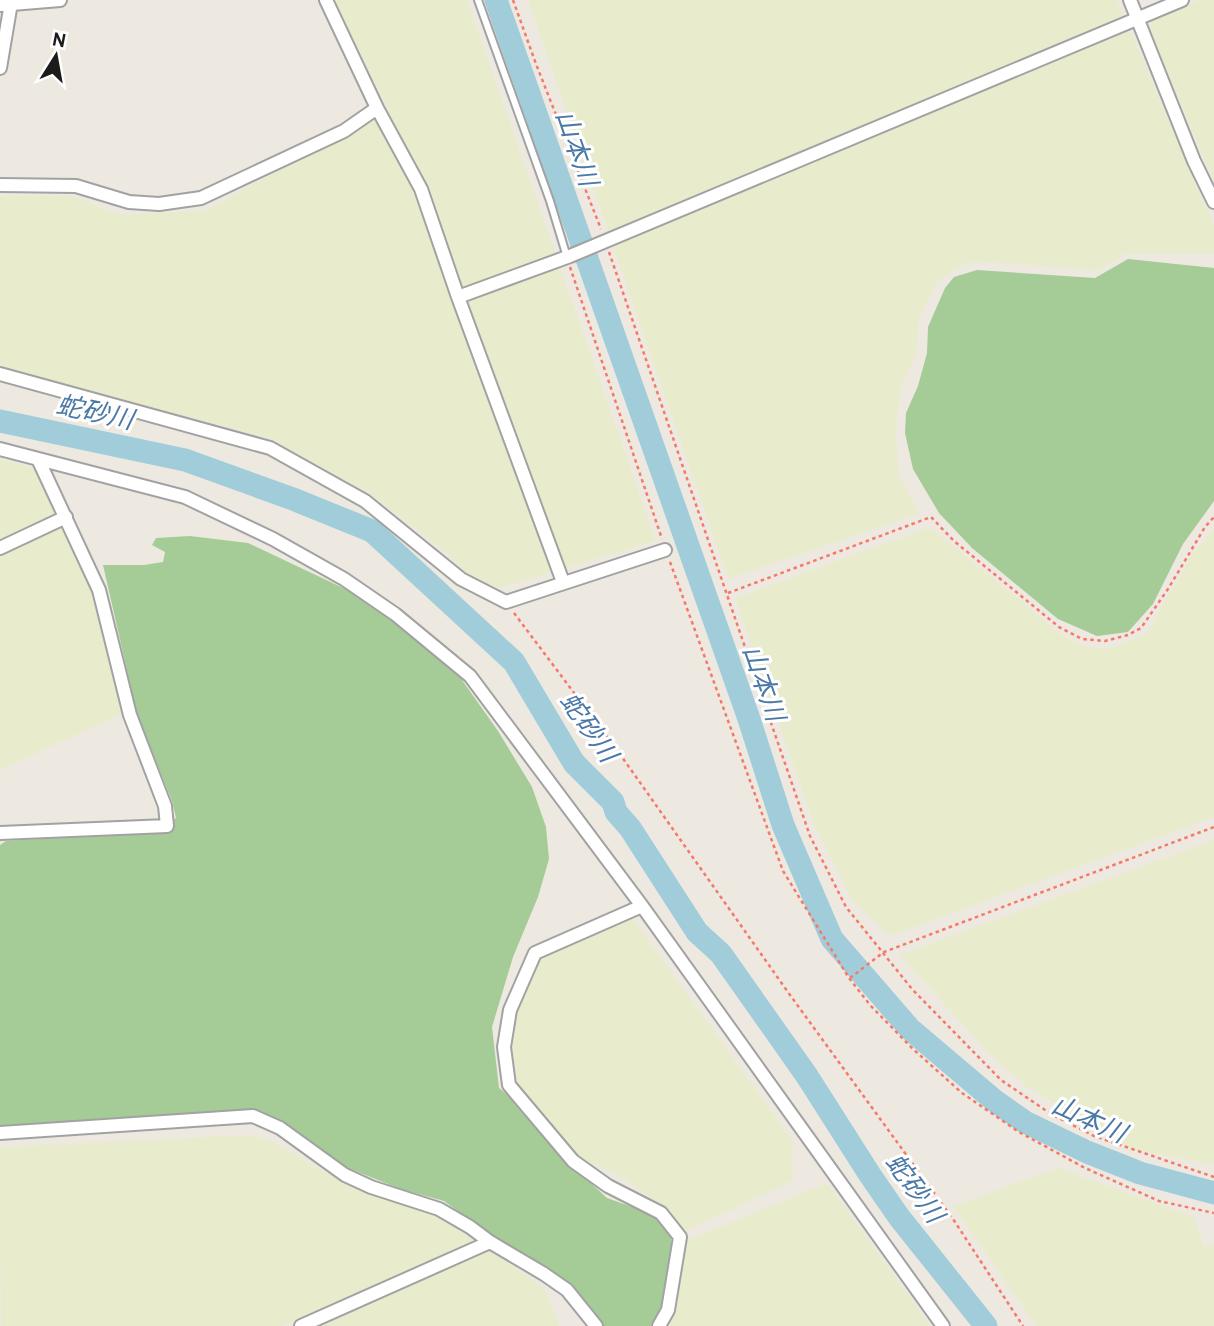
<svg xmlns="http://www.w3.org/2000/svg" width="1214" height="1326" font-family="Overpass,'Noto Sans JP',sans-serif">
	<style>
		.farmland { fill: #e9eccc }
		.forest { fill: #a5cc96 }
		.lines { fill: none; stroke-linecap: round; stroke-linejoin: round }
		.river { stroke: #a1cdda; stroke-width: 23 }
		.service-casing { stroke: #a2a2a2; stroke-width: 10 }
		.minor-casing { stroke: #a2a2a2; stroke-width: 16 }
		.path { stroke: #f77768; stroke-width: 2.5; stroke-dasharray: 3.5 3.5; stroke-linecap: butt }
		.service { stroke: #fff; stroke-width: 6 }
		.minor { stroke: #fff; stroke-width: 12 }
		.labels { text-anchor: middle; stroke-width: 6; stroke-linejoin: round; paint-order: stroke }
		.water-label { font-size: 26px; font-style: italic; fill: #4a79a8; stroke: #fff }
	</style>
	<rect width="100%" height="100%" fill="#ede9e1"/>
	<path class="farmland" d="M334,0H467L656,541L499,588L468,575L448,554L369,493L269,438L0,368V196H73L119,215L205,210L389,111Z
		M528,0H1117L1214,226V254H1125L1098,271L992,262L967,263L939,280L919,318L916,353L900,390L896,432L899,475L919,514L728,579Z
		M1199,0H1214V182L1150,31L1153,19Z
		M0,459L35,468L95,595L121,714L0,770Z
		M930,527L1062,635L1083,646L1107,649L1146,634L1193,553L1214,528V817L890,936L851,898L815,827L735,598Z
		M1214,840V1164L1133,1150L1027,1087L992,1056L899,955Z
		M633,919L793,1141L792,1181L684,1232L661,1205L619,1176L582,1159L543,1117L516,1082L512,1048L516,1009L539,956Z
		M250,1135L276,1143L357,1190L437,1214L476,1242L283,1326H1L0,1147Z
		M1059,1168L1194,1217L1204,1247L1214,1244V1326H1036L953,1206Z
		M827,1183L930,1326H660L683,1242Z
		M489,1249L545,1290L560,1326H316Z"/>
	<path class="forest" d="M1128,259L1214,268V501L1183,544L1153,604L1128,632L1097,636L1058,619L972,548L939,513L913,469L905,433L906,413L918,386L927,353L928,327L945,288L954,277L977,270L1095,278Z
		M190,536L248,543L398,614L457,673L498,731L532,787L546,827L549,859L538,897L513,957L492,1027L499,1088L525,1109L568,1162L607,1198L658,1216L671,1234V1255L663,1305L653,1326H588L556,1278L525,1254L484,1230L444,1201L401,1189L345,1167L283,1122L259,1112H218L0,1127V845L6,841L157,832L176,818L172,801L137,714L103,565H144L163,562L165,552L152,545L156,538Z"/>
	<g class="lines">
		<path class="river" d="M496,0L749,719L783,825L832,939L910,1029L995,1101L1025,1122L1087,1152L1140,1173L1214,1193
			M0,421L185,460L293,499L372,531L514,662L574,763L613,802L616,812L630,828L697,932L721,954L807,1076L870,1175L899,1217L986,1326"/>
		<g class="service-casing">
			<path id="service" d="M478,0L550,201L567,257"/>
		</g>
		<g class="minor-casing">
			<path id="minor" d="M326,0L377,108L421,189L458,297L563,582
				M1130,0L1194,161L1214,202
				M0,5L60,0
				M0,68L11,3
				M0,185L76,186L129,202L159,204L201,198L344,131L377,108
				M458,297L570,256L1182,0
				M0,374L270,448L365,501L461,579L506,602L665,550
				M0,449L185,497L273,539L344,579L395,614L470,676L642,906L943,1326
				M0,548L66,517
				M0,833L167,826L165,806L130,715L99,590L38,459
				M642,906L535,953L510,1010L504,1047L509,1085L573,1161L608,1186L661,1213L680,1237L668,1310L659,1326
				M0,1133L253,1116L280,1128L345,1175L371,1187L439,1209L470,1227L490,1242L544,1274L567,1290L596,1326
				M301,1326L490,1242"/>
		</g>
		<path class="path" d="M513,0L536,64L601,229
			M609,252L810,836L846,907L912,989L1001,1080L1051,1114L1094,1136L1214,1177
			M570,267L662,539
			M670,562L783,871L849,978L870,1005L913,1049L962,1093L1019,1132L1085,1168L1159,1201L1214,1213
			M728,593L931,517L954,541L1059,627L1082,639L1105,641L1128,635L1141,628L1168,589L1205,527L1214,517
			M514,613L617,750L790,995L953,1219L1023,1326
			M850,978L884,952L1214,827"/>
		<use href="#service" class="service"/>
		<use href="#minor" class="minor"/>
	</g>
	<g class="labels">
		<g class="water-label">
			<text transform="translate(577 148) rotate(71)" y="9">山本川</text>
			<text transform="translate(95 412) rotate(12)" y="9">蛇砂川</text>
			<text transform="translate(764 683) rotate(71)" y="9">山本川</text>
			<text transform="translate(589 727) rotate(55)" y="9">蛇砂川</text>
			<text transform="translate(1089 1119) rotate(24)" y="9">山本川</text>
			<text transform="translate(915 1188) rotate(54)" y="9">蛇砂川</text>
		</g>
	</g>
	<g transform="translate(56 56) rotate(11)" stroke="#ffffff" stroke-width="5" paint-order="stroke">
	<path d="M0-5L12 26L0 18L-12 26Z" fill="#1b1b1b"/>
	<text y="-10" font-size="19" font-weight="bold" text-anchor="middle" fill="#1b1b1b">N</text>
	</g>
</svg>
